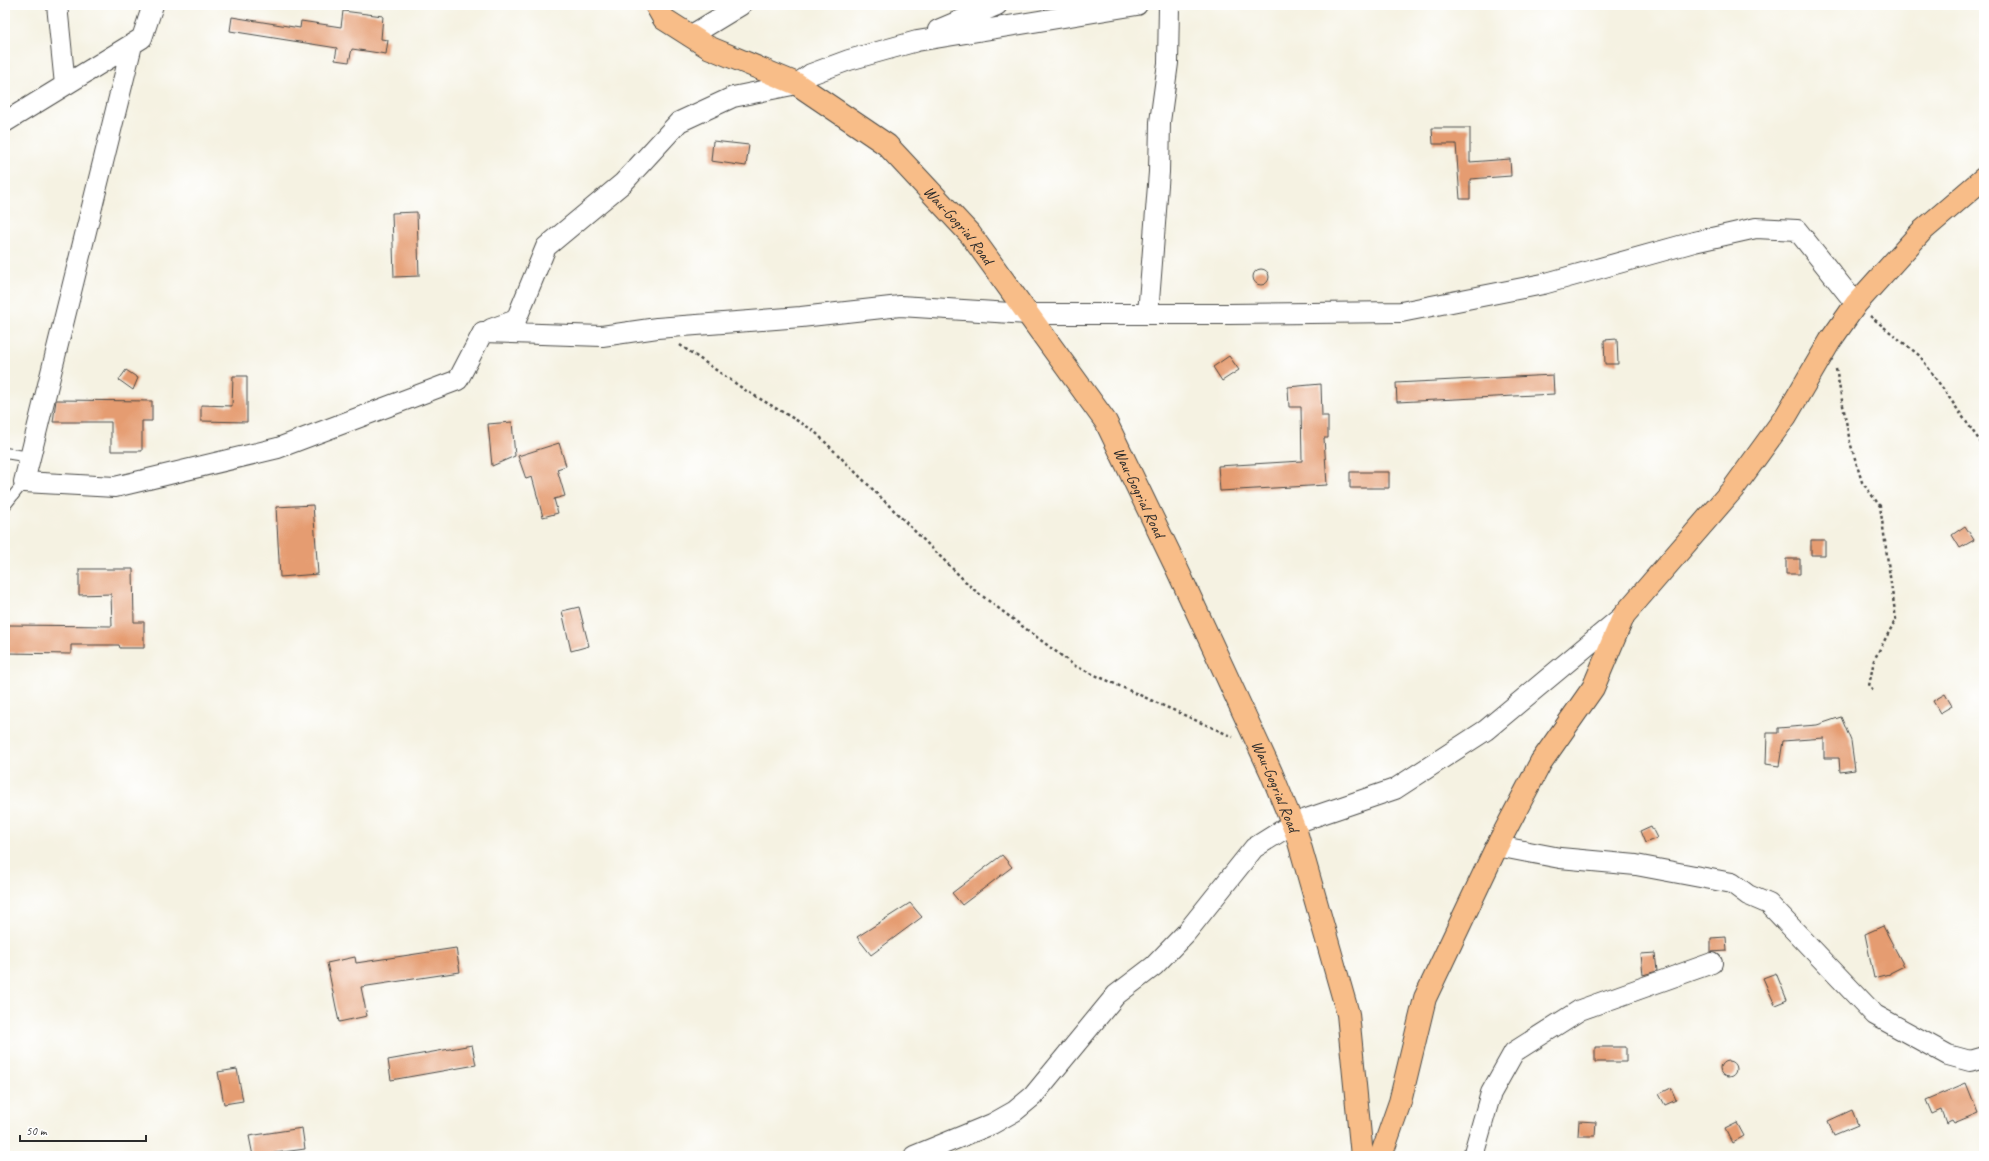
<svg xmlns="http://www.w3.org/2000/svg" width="1989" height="1161" font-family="Caveat,sans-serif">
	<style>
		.building { fill: #e59c71 }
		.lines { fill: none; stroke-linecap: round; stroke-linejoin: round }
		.service-casing { stroke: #494946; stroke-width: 12 }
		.minor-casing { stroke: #494946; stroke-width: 22 }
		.primary-casing { stroke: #494946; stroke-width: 24 }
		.path { stroke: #494946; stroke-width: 2.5; stroke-dasharray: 3 3; stroke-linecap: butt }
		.service { stroke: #fff; stroke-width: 10 }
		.minor { stroke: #fff; stroke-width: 20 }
		.primary { stroke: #f8bd88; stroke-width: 22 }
		.labels { text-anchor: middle; stroke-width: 3.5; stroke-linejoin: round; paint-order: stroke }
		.street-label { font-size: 16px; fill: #2b2b2b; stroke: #fff }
	</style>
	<rect width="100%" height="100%" fill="#fff"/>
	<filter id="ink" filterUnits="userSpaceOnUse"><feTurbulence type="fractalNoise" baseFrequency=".025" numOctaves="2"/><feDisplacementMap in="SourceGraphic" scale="8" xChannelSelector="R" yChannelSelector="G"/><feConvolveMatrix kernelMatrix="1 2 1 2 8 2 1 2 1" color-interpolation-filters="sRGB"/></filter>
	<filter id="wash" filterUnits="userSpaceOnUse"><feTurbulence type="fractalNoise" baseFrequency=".012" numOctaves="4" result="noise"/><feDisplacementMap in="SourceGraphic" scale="16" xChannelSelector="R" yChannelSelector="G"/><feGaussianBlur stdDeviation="0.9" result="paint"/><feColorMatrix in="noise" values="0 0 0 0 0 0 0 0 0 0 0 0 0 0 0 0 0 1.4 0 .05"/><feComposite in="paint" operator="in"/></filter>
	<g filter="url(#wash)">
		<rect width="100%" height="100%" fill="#f5f2e2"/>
		<g id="blocks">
			<path class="building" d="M343,11L383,16L381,39L388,40L386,54L352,49L349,62L335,60L337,48L230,31L232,17L300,28L301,21L341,27Z
				M1432,128H1470V162L1510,159L1511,176L1470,179V199H1460L1456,144H1433Z
				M713,141L749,145L746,166L711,161Z
				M417,212L419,276L394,277L392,213Z
				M1253 277a8 8 0 1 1 16 0a8 8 0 1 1-16 0Z
				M1617,339L1618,364H1605L1604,340Z
				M1229,356L1239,370L1222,381L1213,367Z
				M126,370L138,378L133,390L119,380Z
				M1553,375L1554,394L1397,402L1396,383Z
				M233,376H247V422L201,421V405L232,406Z
				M1321,384L1322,416H1328V438H1324L1327,485L1220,491L1218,466L1302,461L1301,407H1289L1288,387Z
				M56,400L152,401V421H142V451H111V422H53Z
				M512,422L515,456L492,466L488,424Z
				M559,443L566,466L557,469L565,496L554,499L558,513L543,517L532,477L526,479L518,456Z
				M1350,472H1389V488H1350Z
				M313,505L318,574L280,577L276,507Z
				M1965,526L1974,540L1960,548L1952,535Z
				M1811,540H1825V555H1811Z
				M1786,559H1800V574H1786Z
				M79,569H133L134,622H144V648H120L119,645H71V654L5,653V631H8V625L112,626L111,594L79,595Z
				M579,607L589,646L571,651L562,611Z
				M1945,694L1952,706L1940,713L1933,701Z
				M1841,717L1851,741L1855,770L1840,772L1839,758H1824V738L1783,741L1779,766L1766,764L1767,733H1778V728L1817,725Z
				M1651,826L1657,838L1645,843L1640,831Z
				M1002,855L1012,867L962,905L952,893Z
				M910,903L922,917L871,955L857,937Z
				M1883,926L1904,966L1890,973V974L1874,978L1865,934Z
				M1726,937L1727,951L1711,952V938Z
				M456,948L460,972L361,987L367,1016L339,1022L327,963L355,957L356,963Z
				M1655,953L1657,971L1643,975L1641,954Z
				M1776,973L1787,1000L1775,1005L1763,978Z
				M472,1045L476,1065L391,1080L388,1060Z
				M1595,1047H1626V1062H1595Z
				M1720 1069a8 8 0 1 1 16 0a8 8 0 1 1-16 0Z
				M237,1069L243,1101L224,1104L218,1072Z
				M1966,1083L1978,1113L1954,1123L1952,1120L1946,1123L1941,1110L1932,1114L1926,1100Z
				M1671,1088L1676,1100L1665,1105L1659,1094Z
				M1852,1110L1858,1125L1834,1135L1828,1121Z
				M1579,1121L1596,1122L1595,1136H1578Z
				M1737,1123L1744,1136L1732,1143L1725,1129Z
				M302,1128L305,1149L253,1156L249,1136Z"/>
		</g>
	</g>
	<g filter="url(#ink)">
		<use href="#blocks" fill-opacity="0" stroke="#494946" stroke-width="1"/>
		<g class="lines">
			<g class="service-casing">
				<path id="service" d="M5,453L30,457
					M5,506L24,482"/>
			</g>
			<g class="minor-casing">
				<path id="minor" d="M57,5L65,85
					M938,30L997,5
					M690,36L741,5
					M132,45L24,482L115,487L278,448L458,380L483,332L602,336L657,328L801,317L900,306L1028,314H1228L1401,312L1543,284L1694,242L1756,228L1797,230L1856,304
					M5,122L142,38L153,5
					M1148,314L1159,172L1160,122L1168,63L1169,5
					M491,329L516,320L546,247L623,183L679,122L733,97L797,84L811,74L849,60L917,41L1137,5
					M1497,846L1560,858L1636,865L1732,883L1748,895L1769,904L1875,1015L1948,1055L1970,1061L1984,1057
					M914,1156L992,1124L1015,1111L1033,1096L1116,995L1154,966L1186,933L1254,848L1292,824L1395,789L1486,730L1624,615
					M1473,1156L1491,1093L1514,1052L1580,1010L1712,963"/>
			</g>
			<g class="primary-casing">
				<g id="primary">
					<path id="s1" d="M656,5L664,19L708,47L797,84L887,145L970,234L1106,422L1177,569L1271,772L1297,835L1348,1014L1362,1156"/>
					<path d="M1381,1156L1400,1102L1425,998L1497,846L1541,762L1593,688L1624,615L1733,489L1786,416L1830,341L1856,304L1921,232L1984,178"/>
				</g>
			</g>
			<path class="path" d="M1870,316L1920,356L1984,447
				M680,345L745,390L813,430L973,589L1075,666L1233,737
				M1836,369L1850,442L1862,482L1880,506L1896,619L1874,660L1869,686L1874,692"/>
			<use href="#service" class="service"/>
			<use href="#minor" class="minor"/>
			<use href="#primary" class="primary"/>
		</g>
	</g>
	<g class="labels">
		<g class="street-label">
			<text dy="6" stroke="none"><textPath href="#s1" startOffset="381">Wau-Gogrial Road</textPath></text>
			<text dy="6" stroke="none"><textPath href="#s1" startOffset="705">Wau-Gogrial Road</textPath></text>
			<text dy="6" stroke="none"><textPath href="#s1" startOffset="1029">Wau-Gogrial Road</textPath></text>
		</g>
	</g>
	<rect width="1989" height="1161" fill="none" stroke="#fff" stroke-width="20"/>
	<path d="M20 1135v6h126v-6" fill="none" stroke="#2b2b2b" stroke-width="2"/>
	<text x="26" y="1135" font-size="12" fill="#2b2b2b" stroke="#ffffff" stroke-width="3" paint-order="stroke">50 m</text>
</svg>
